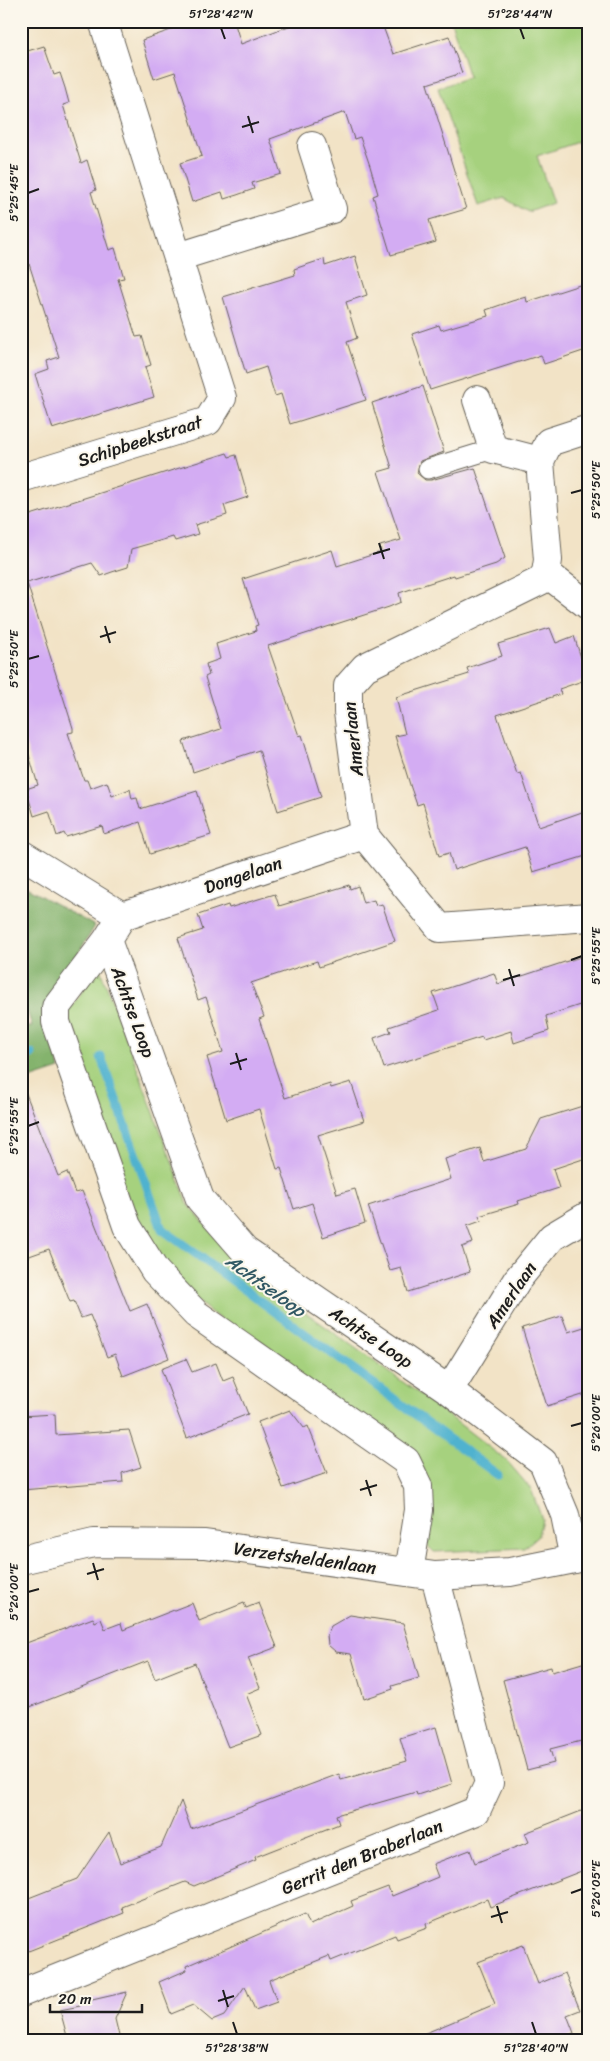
<svg xmlns="http://www.w3.org/2000/svg" width="610" height="2061" font-family="Sriracha,sans-serif">
	<style>
		.green { fill: #a6d17e; stroke: #61764d }
		.forest { fill: #84b36d; stroke: #506844 }
		.lines { fill: none; stroke-linecap: round; stroke-linejoin: round }
		.stream { stroke: #50b2cf; stroke-width: 9 }
		.building { fill: #d3acf3 }
		.lane-casing { stroke: #676258; stroke-width: 21 }
		.street-casing { stroke: #676258; stroke-width: 30 }
		.secondary-casing { stroke: #676258; stroke-width: 30 }
		.lane { stroke: #fff; stroke-width: 19 }
		.street { stroke: #fff; stroke-width: 28 }
		.secondary { stroke: #fff; stroke-width: 28 }
		.ticks { fill: none; stroke: #1c1c1c; stroke-width: 2 }
		.labels { text-anchor: middle; stroke-width: 4; stroke-linejoin: round; paint-order: stroke }
		.street-label { font-size: 18px; fill: #1c1c1c; stroke: #fbf7ec }
		.water-label { font-size: 19px; font-style: italic; fill: #315864; stroke: #fbf7ec }
		.neatline { fill: none; stroke: #1c1c1c; stroke-width: 2 }
		.ticks-label { font-size: 12px; text-anchor: middle; fill: #1c1c1c }
	</style>
	<rect width="100%" height="100%" fill="#fbf7ec"/>
	<filter id="ink" filterUnits="userSpaceOnUse"><feTurbulence type="fractalNoise" baseFrequency=".02" numOctaves="2"/><feDisplacementMap in="SourceGraphic" scale="10" xChannelSelector="R" yChannelSelector="G"/><feConvolveMatrix kernelMatrix="1 2 1 2 8 2 1 2 1" color-interpolation-filters="sRGB"/></filter>
	<filter id="wash" filterUnits="userSpaceOnUse"><feTurbulence type="fractalNoise" baseFrequency=".0096" numOctaves="4" result="noise"/><feDisplacementMap in="SourceGraphic" scale="20" xChannelSelector="R" yChannelSelector="G"/><feGaussianBlur stdDeviation="1.12" result="paint"/><feColorMatrix in="noise" values="0 0 0 0 0 0 0 0 0 0 0 0 0 0 0 0 0 1.4 0 .05"/><feComposite in="paint" operator="in"/></filter>
	<g filter="url(#wash)">
		<rect width="100%" height="100%" fill="#f2e3c6"/>
		<path class="green" d="M451,21H589V138L537,156L553,203L528,212L504,198L478,206L438,88L469,77Z
			M99,966L188,1204L238,1264L435,1405L507,1461L531,1489L542,1519L538,1536L524,1548L434,1552L424,1542L428,1486L202,1305L162,1262L135,1218L63,1019Z"/>
		<path class="forest" d="M21,885L95,926L46,1006L60,1069L21,1082V1027H32L21,989Z"/>
		<g class="lines">
			<path class="stream" d="M21,1054H32
				M101,1057L162,1229L498,1475"/>
		</g>
		<g id="blocks">
			<path class="building" d="M168,21H234L241,44L302,21H381L393,54L449,36L462,73L427,84L466,209L429,220L436,242L391,255L373,196L378,194L370,166L360,137L354,139L345,112L270,139L281,174L252,183L254,189L237,195L224,199L222,192L192,202L180,163L202,156L175,72L154,79L142,40L171,30Z
				M44,46L54,75L60,73L65,88L69,103L63,105L81,163L87,160L96,190L91,192L109,250L115,248L124,278L118,279L136,337L142,336L151,365L145,367L154,397L52,429L35,374L49,369L47,361L59,357L21,239V53Z
				M355,256L367,295L346,302L357,338L347,342L366,400L290,424L281,394L275,396L266,367L246,374L223,297L295,275L294,269L324,259L325,266Z
				M589,282V349L544,364L541,355L430,390L412,334L439,325L441,330L488,316L486,310L512,301L526,297L527,302Z
				M423,386L444,452L420,461L417,473L425,480H431L475,468L505,558L496,564L455,577L454,575L399,593L401,602L389,607L268,646L299,736L302,735L321,797L278,811L259,750L193,772L183,741L221,729L205,677L209,675L206,664L220,659L216,644L256,631L255,626L258,625L243,579L332,550L337,566L381,552L380,546L401,540L378,472L392,468L372,403Z
				M227,453L229,457L236,455L248,497L224,505L227,515L195,525L198,534L175,541L173,537L131,549L128,567L112,572L101,576L92,563L27,583L73,728V732L68,733L84,780H87L90,788L107,782L112,796L130,789L132,799L137,798L140,809L197,791L211,835L150,854L140,822L104,834L102,826L66,837L64,833L57,836L49,811L34,816L26,789L38,785L21,729V518Z
				M550,628L556,643L574,636L588,679L559,689L561,694L497,715L517,774L521,773L539,827L585,811L589,824V855L533,872L525,847L454,870L449,853L439,856L423,803L417,805L411,788L395,736L405,734L396,697L469,674L467,668L502,656L498,644Z
				M349,885L350,889L358,886L363,903L374,900L376,906L382,904L395,941L319,967L317,961L251,983L264,1017L259,1019L285,1098L330,1084L331,1088L351,1082L364,1121L318,1135L337,1194L355,1189L365,1223L323,1237L312,1203L294,1209L281,1168L277,1169L259,1109L226,1120L207,1057L223,1052L206,997L198,1000L178,938L203,930L198,915L228,905L229,908L275,894L279,906Z
				M589,954V1002L546,1016L549,1031L514,1043L511,1031L483,1040L482,1037L384,1068L374,1038L391,1032L389,1027L439,1010L433,993L494,973L498,984Z
				M23,1086L58,1176L67,1172L75,1193L82,1191L130,1311L147,1304L169,1358L123,1376L115,1354L107,1357L90,1315L81,1318L74,1301L70,1302L49,1249L21,1259Z
				M589,1104V1157L553,1169L559,1188L518,1201L519,1204L479,1216L481,1221L467,1226L473,1243L462,1247L470,1272L408,1292L401,1268L390,1271L368,1206L451,1179L445,1159L480,1148L484,1162L526,1149L541,1119Z
				M562,1316L568,1332L584,1327L589,1341V1393L547,1406L522,1328Z
				M186,1359L192,1372L216,1363L223,1381L233,1377L248,1414L187,1438L161,1369Z
				M290,1410L304,1428L308,1426L327,1473L283,1488L258,1422Z
				M55,1414L56,1435L129,1430L141,1467L122,1473L123,1482L21,1490V1416Z
				M192,1603L199,1621L244,1603L246,1608L259,1603L277,1647L248,1658L260,1688L246,1694L262,1735L228,1747L195,1663L155,1679L148,1661L30,1707L21,1684V1645L93,1618L95,1622L101,1619L105,1629L121,1623L123,1630Z
				M350,1615L403,1623L419,1678L392,1686L393,1689L364,1699L351,1654L336,1652L328,1645L327,1635L331,1626Z
				M589,1661V1739L550,1749L554,1763L527,1770L503,1680L551,1667L552,1672Z
				M436,1727L452,1784L417,1795L416,1792L336,1815L339,1824L255,1857L256,1860L194,1886L185,1882L122,1907L124,1913L21,1954V1901L77,1879L109,1832L120,1863L161,1847L181,1801L191,1829L339,1774L341,1780L407,1761L400,1738Z
				M589,1808V1868L490,1907L487,1899L426,1924L427,1928L397,1939L395,1935L331,1961L329,1956L269,1980L277,2002L255,2010L245,1986L224,2016L212,2021L193,2005L171,2014L159,1982L187,1970L186,1966L305,1914L310,1925L353,1906L351,1901L388,1887L392,1896L438,1877L433,1864L470,1850L475,1863L529,1842L525,1833Z
				M523,1945L538,1984L565,1973L580,2010L567,2015L574,2033L558,2040H409L495,2004L478,1962Z
				M127,1992L115,2019L120,2040H68L60,2010L80,2006L79,2003Z"/>
		</g>
	</g>
	<g filter="url(#ink)">
		<use href="#blocks" fill-opacity="0" stroke="#676258" stroke-width="1"/>
		<g class="lines">
			<g class="lane-casing">
				<path id="lane" d="M428,469L493,449"/>
			</g>
			<g class="street-casing">
				<path id="street" d="M178,257L332,209L312,146
					M477,400L493,449L540,461
					M589,429L549,442L540,461L548,560L546,573L540,581L365,667L348,686V712L364,835L440,928L589,917
					M21,478L208,421L222,398L103,21
					M546,573L589,606
					M21,854L122,916L107,940L200,1199L245,1251L449,1390L543,1462L565,1515L574,1559
					M122,916L364,835
					M107,940L56,1007V1022L127,1226L155,1271L196,1314L406,1461L418,1486L419,1510L409,1572
					M449,1390L517,1280L552,1237L589,1215
					M21,1993L476,1811L489,1783L435,1576"/>
			</g>
			<g class="secondary-casing">
				<path id="secondary" d="M21,1560L94,1543L205,1544L435,1576L510,1572L589,1556"/>
			</g>
			<use href="#lane" class="lane"/>
			<use href="#street" class="street"/>
			<use href="#secondary" class="secondary"/>
		</g>
	</g>
	<path class="ticks" d="M221,28L225,39M520,28L524,39M248,116L253,133M242,127L259,122M28,193L39,189M571,493L582,490M379,543L384,559M373,554L390,549M105,626L110,643M100,637L116,632M28,659L39,656M571,960L582,956M509,969L514,986M503,980L520,975M236,1053L241,1070M230,1064L247,1059M28,1126L39,1122M571,1426L582,1423M366,1480L371,1496M360,1490L377,1485M93,1563L98,1580M87,1574L104,1569M28,1592L39,1589M571,1893L582,1889M497,1906L502,1923M491,1917L508,1912M223,1990L228,2007M218,2001L234,1996M233,2022L237,2034M532,2022L536,2034"/>
	<g class="labels">
		<g class="street-label">
			<text transform="translate(140 441) rotate(-18)" y="6">Schipbeekstraat</text>
			<text transform="translate(353 739) rotate(-96)" y="6">Amerlaan</text>
			<text transform="translate(243 875) rotate(-19)" y="6">Dongelaan</text>
			<text transform="translate(133 1012) rotate(70)" y="6">Achtse Loop</text>
			<text transform="translate(511 1295) rotate(-56)" y="6">Amerlaan</text>
			<text transform="translate(371 1337) rotate(34)" y="6">Achtse Loop</text>
			<text transform="translate(305 1558) rotate(8)" y="6">Verzetsheldenlaan</text>
			<text transform="translate(362 1857) rotate(-22)" y="6">Gerrit den Braberlaan</text>
		</g>
		<g class="water-label">
			<text transform="translate(266 1285) rotate(36)" y="7">Achtseloop</text>
		</g>
	</g>
	<rect width="610" height="2061" fill="none" stroke="#fbf7ec" stroke-width="55"/>
	<path d="M50 2004v8h92v-8" fill="none" stroke="#1c1c1c" stroke-width="2.5"/>
	<text x="58" y="2004" font-size="15" fill="#1c1c1c" stroke="#fbf7ec" stroke-width="4" paint-order="stroke">20 m</text>
	<rect x="28" y="28" width="554" height="2006" class="neatline"/>
	<g class="ticks-label">
		<text x="221" y="18">51°28'42"N</text>
		<text x="520" y="18">51°28'44"N</text>
		<text transform="translate(14 193) rotate(-90)" y="4">5°25'45"E</text>
		<text transform="translate(596 490) rotate(-90)" y="4">5°25'50"E</text>
		<text transform="translate(14 659) rotate(-90)" y="4">5°25'50"E</text>
		<text transform="translate(596 956) rotate(-90)" y="4">5°25'55"E</text>
		<text transform="translate(14 1126) rotate(-90)" y="4">5°25'55"E</text>
		<text transform="translate(596 1423) rotate(-90)" y="4">5°26'00"E</text>
		<text transform="translate(14 1592) rotate(-90)" y="4">5°26'00"E</text>
		<text transform="translate(596 1889) rotate(-90)" y="4">5°26'05"E</text>
		<text x="237" y="2052">51°28'38"N</text>
		<text x="536" y="2052">51°28'40"N</text>
	</g>
</svg>
